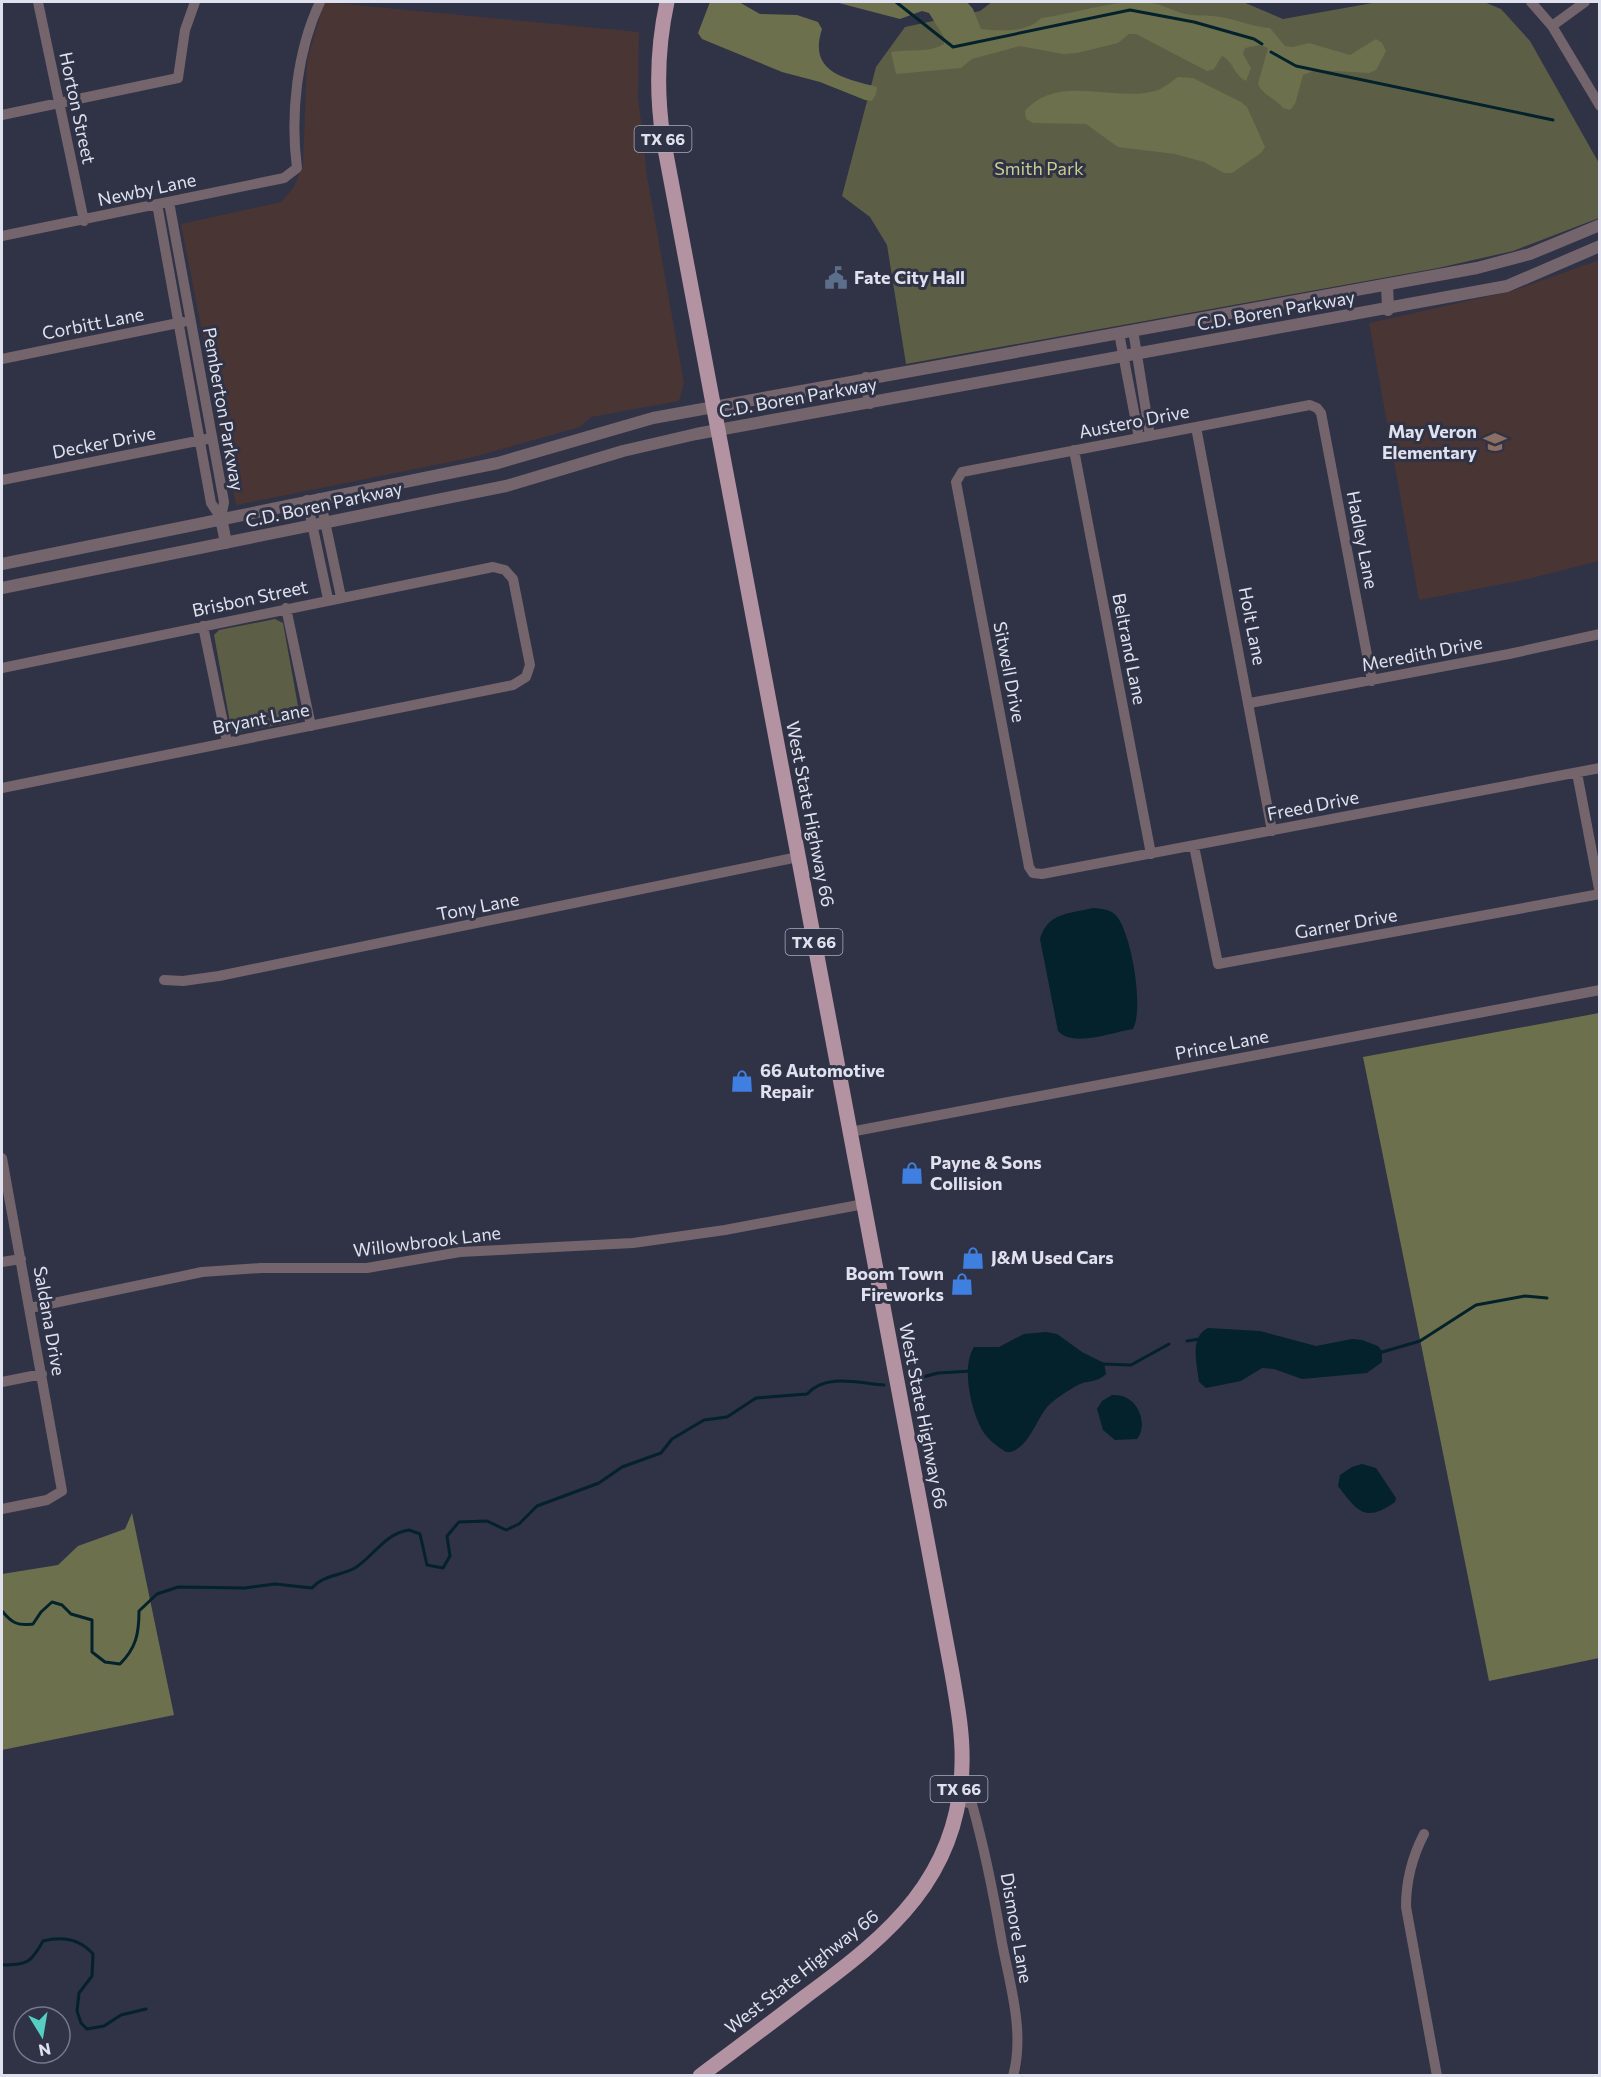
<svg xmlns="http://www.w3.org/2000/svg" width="1601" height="2077" font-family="Commissioner,sans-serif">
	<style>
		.education { fill: #4a3535 }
		.green { fill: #5c5f45 }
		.forest { fill: #6d704d }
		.water { fill: #03222c }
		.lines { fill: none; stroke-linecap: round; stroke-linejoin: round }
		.stream { stroke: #03222c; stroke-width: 3 }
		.minor { stroke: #74646c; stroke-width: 10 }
		.tertiary { stroke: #74646c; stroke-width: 12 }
		.primary { stroke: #b393a2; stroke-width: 15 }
		.labels { text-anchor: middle; stroke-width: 6; stroke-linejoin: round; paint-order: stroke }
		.shield { fill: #303246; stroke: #aaadbc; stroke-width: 1.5 }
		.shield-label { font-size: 16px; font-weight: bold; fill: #dfe2ee }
		.street-label { font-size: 18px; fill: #dfe2ee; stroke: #303246 }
		.park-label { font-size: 18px; fill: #c9ce91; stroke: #303246 }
		.poi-label { font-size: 18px; font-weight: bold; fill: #dfe2ee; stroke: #303246; text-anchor: start }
	</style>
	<rect width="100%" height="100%" fill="#303246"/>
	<path class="education" d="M324,2L639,32L638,95L647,176L684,383L679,401L591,417L580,427L470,458L236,505L181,224L281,202L293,188L303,166L307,61Z
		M1599,260V561L1528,579L1419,600L1369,323L1512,291Z"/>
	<path class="green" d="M992,2H1243L1283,19L1378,2H1484L1501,9L1530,41L1600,165L1599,218L1513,251L1438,268L906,364L887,245L870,217L842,196L876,67L905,27L980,11Z
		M275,619L283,623L300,717L295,722L237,732L231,728L214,635L219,630Z"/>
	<path class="forest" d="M710,2H739L760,14L797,15L818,22L822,29C808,72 843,78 877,87L876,94L872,101L865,100L820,82L782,72L702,39L698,33Z
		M835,2H967L973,9L981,29C999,31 1028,33 1041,18C1075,14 1111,0 1145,2C1160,3 1171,10 1185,14C1194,16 1203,15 1212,16C1232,17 1250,27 1270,28L1285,46L1293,47L1309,43L1350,55L1376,39L1382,43L1386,51L1376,70L1369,73L1316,70L1303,75L1295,104L1290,110L1283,108C1276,98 1263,96 1258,84L1268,48L1260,45L1245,48L1243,54L1251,68L1246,81C1234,75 1233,61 1222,56L1214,69L1207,71L1136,34H1129L1118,43L1077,53L1063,54L1020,46L972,59L961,68L896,74L891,52C907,49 930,53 944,44V37L929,13L922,11L900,19Z
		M1178,77L1193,78L1241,102L1247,107L1265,147L1261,153L1232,173H1224L1204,162L1175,154L1118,147L1086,124L1033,123L1026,119L1025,111C1059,72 1115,104 1158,90C1165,87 1172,81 1178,77Z
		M1599,1013V1658L1489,1681L1363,1057Z
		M132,1513L174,1715L2,1750V1574L58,1565L78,1546L125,1529Z"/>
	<path class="water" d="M1093,908C1103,909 1112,909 1118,918C1132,938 1144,1008 1133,1029C1113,1032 1073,1048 1058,1031L1040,939C1048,912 1069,914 1093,908Z
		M1208,1328L1260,1331L1316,1346L1352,1339L1362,1340L1378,1346L1382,1351V1362L1367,1373L1302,1379L1274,1369L1262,1368L1241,1381L1206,1388L1199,1382C1197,1364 1189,1337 1208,1328Z
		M1046,1332L1057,1334L1082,1352L1104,1363L1106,1374C1098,1383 1085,1380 1076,1386C1068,1391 1056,1398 1049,1405C1037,1416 1028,1453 1006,1452C997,1446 988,1440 982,1430C971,1410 961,1367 974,1347H999L1024,1334Z
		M1112,1395C1138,1393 1149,1424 1137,1439L1115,1440L1103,1430L1097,1409L1102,1401Z
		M1362,1464L1376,1468L1396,1498L1395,1502C1365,1523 1358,1512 1338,1486L1340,1475L1352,1467Z"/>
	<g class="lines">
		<path class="stream" d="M896,2L953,47L1130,10L1194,22L1254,39L1262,44
			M1271,52L1296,66L1553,120
			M1187,1341L1200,1339
			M1379,1353L1420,1341L1476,1305L1525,1296L1547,1298
			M1101,1364L1131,1365L1169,1344
			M911,1380L938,1373L972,1371
			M2,1611C12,1623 17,1626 33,1624L41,1612L52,1602L62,1605L71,1614L92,1620V1652L105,1662L120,1664C136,1648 139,1634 139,1611L157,1594L178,1587L245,1588L275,1584L312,1588C323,1575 340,1576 355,1568C375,1555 384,1534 409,1530L420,1534L427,1565L443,1568L450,1556L447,1536L459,1522L487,1521L506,1530L519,1524L537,1506L599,1483L622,1467L661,1453L672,1439L704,1420L727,1417L756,1398L807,1394C826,1373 858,1383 884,1385
			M2,1965C27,1965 31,1963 43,1941C62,1936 80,1939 93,1954L92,1976L79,1993L77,2011L81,2023L87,2029L104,2026L121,2015L146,2009"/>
		<path class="minor" d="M38,2L84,221
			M1531,2L1552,26L1600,106
			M1552,26L1585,2
			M2,115L178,78L185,30L195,2
			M169,202L224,502L221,518
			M157,204L211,503L221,518
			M2,236L284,178L297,168C290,114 297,51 320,2
			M1133,330L1150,436
			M1119,333L1139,438
			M2,359L183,322
			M1196,427L1272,831
			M1074,450L1151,854
			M2,480L207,439
			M320,498L341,597
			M307,500L328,599
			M286,608L311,726
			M203,626L227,742
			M2,668L493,567L505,570L513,579L530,665L526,677L513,685L2,788
			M1372,681L1321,413L1317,408L1310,405L962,472L956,482L1029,867L1033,873L1042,874L1600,768
			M1250,703L1509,654L1600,634
			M1577,773L1600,894
			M1194,846L1218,964L1600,894
			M164,980L183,981L219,976L798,857
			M850,1132L1600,990
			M2,1158L62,1491L47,1500L2,1509
			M2,1262L21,1259
			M30,1308L202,1272L261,1268H367L460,1252L633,1243L725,1230L864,1204
			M2,1382L42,1374
			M957,1800L972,1804C985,1850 994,1896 1002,1943C1010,1985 1025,2033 1013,2076
			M1424,1834C1412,1857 1406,1881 1406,1907L1437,2076"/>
		<path class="tertiary" d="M1387,285L1388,310
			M866,378L870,403
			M221,518L226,543
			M2,564L498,463L653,418L1477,268L1530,254L1600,225
			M2,588L506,486L623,451L696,434L1507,286L1600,246"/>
		<path class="primary" d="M667,2C657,48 656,91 663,138L952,1673C957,1703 963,1733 962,1764C960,1877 889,1935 806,1996C771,2023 736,2049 700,2076"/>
	</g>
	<defs>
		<g id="civic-bare" transform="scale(1.8)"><path d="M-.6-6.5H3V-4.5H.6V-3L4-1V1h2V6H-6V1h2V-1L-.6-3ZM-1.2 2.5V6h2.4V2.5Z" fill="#5c6f8a" stroke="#303246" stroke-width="2.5" paint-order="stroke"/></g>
		<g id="school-bare" transform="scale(1.8)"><path d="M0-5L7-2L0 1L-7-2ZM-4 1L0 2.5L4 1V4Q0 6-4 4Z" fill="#8d6e63" stroke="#303246" stroke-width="2.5" paint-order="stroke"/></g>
		<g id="shop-bare" transform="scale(1.8)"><path d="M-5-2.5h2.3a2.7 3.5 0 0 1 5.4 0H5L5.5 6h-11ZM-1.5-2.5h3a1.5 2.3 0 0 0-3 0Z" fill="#3f7fe0" stroke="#303246" stroke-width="2.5" paint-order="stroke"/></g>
	</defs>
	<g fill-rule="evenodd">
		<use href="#civic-bare" x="836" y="278"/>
		<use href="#school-bare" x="1495" y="442"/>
		<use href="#shop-bare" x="742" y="1081"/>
		<use href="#shop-bare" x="912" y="1173"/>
		<use href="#shop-bare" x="973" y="1258"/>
		<use href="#shop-bare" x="962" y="1284"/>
	</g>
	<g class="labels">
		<g class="shield">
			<rect x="634.5" y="126" width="57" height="26" rx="4.5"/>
			<rect x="785.5" y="929" width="57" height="26" rx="4.5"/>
			<rect x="930.5" y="1776" width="57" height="26" rx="4.5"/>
		</g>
		<g class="shield-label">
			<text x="663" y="145">TX 66</text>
			<text x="814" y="948">TX 66</text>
			<text x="959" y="1795">TX 66</text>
		</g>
		<g class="street-label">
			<text transform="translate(77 108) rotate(78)" y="6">Horton Street</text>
			<text transform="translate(147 190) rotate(-12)" y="6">Newby Lane</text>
			<text transform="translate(1276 311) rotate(-10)" y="6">C.D. Boren Parkway</text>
			<text transform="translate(93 324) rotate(-11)" y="6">Corbitt Lane</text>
			<text transform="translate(798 398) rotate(-10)" y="6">C.D. Boren Parkway</text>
			<text transform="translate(223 409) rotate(80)" y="6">Pemberton Parkway</text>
			<text transform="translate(1134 422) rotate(-11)" y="6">Austero Drive</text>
			<text transform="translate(104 443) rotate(-11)" y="6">Decker Drive</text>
			<text transform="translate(324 505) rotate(-12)" y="6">C.D. Boren Parkway</text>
			<text transform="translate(1362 540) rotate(79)" y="6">Hadley Lane</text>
			<text transform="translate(250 599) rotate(-12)" y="6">Brisbon Street</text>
			<text transform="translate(1252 626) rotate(79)" y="6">Holt Lane</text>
			<text transform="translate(1129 649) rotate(79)" y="6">Beltrand Lane</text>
			<text transform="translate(1422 654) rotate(-11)" y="6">Meredith Drive</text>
			<text transform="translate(1009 672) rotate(79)" y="6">Sitwell Drive</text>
			<text transform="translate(261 719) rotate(-11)" y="6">Bryant Lane</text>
			<text transform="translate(1313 806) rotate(-11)" y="6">Freed Drive</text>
			<text transform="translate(810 814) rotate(79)" y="6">West State Highway 66</text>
			<text transform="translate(478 907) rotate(-11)" y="6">Tony Lane</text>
			<text transform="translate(1346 924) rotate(-10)" y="6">Garner Drive</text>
			<text transform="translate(1222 1045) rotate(-11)" y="6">Prince Lane</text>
			<text transform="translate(427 1242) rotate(-7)" y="6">Willowbrook Lane</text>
			<text transform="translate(49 1321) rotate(80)" y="6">Saldana Drive</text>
			<text transform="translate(923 1416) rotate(79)" y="6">West State Highway 66</text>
			<text transform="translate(1016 1928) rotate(80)" y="6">Dismore Lane</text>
			<text transform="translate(802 1972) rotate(-38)" y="6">West State Highway 66</text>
		</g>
		<g class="park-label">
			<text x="1039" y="175">Smith Park</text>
		</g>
		<g class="poi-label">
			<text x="854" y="284">Fate City Hall</text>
			<text x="1477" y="438" text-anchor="end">May Veron<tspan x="1477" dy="21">Elementary</tspan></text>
			<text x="760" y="1077">66 Automotive<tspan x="760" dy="21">Repair</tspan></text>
			<text x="930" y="1169">Payne &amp; Sons<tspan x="930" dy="21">Collision</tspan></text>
			<text x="991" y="1264">J&amp;M Used Cars</text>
			<text x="944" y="1280" text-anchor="end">Boom Town<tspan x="944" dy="21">Fireworks</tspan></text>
		</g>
	</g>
	<rect width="1601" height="2077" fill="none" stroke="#dfe2ee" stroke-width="6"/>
	<g transform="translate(42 2035) rotate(169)"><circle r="28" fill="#303246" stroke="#767889" stroke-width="1.5"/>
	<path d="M0-4.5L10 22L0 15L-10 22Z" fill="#56cec3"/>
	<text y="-9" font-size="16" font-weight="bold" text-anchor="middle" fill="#dfe2ee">N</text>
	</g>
</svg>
